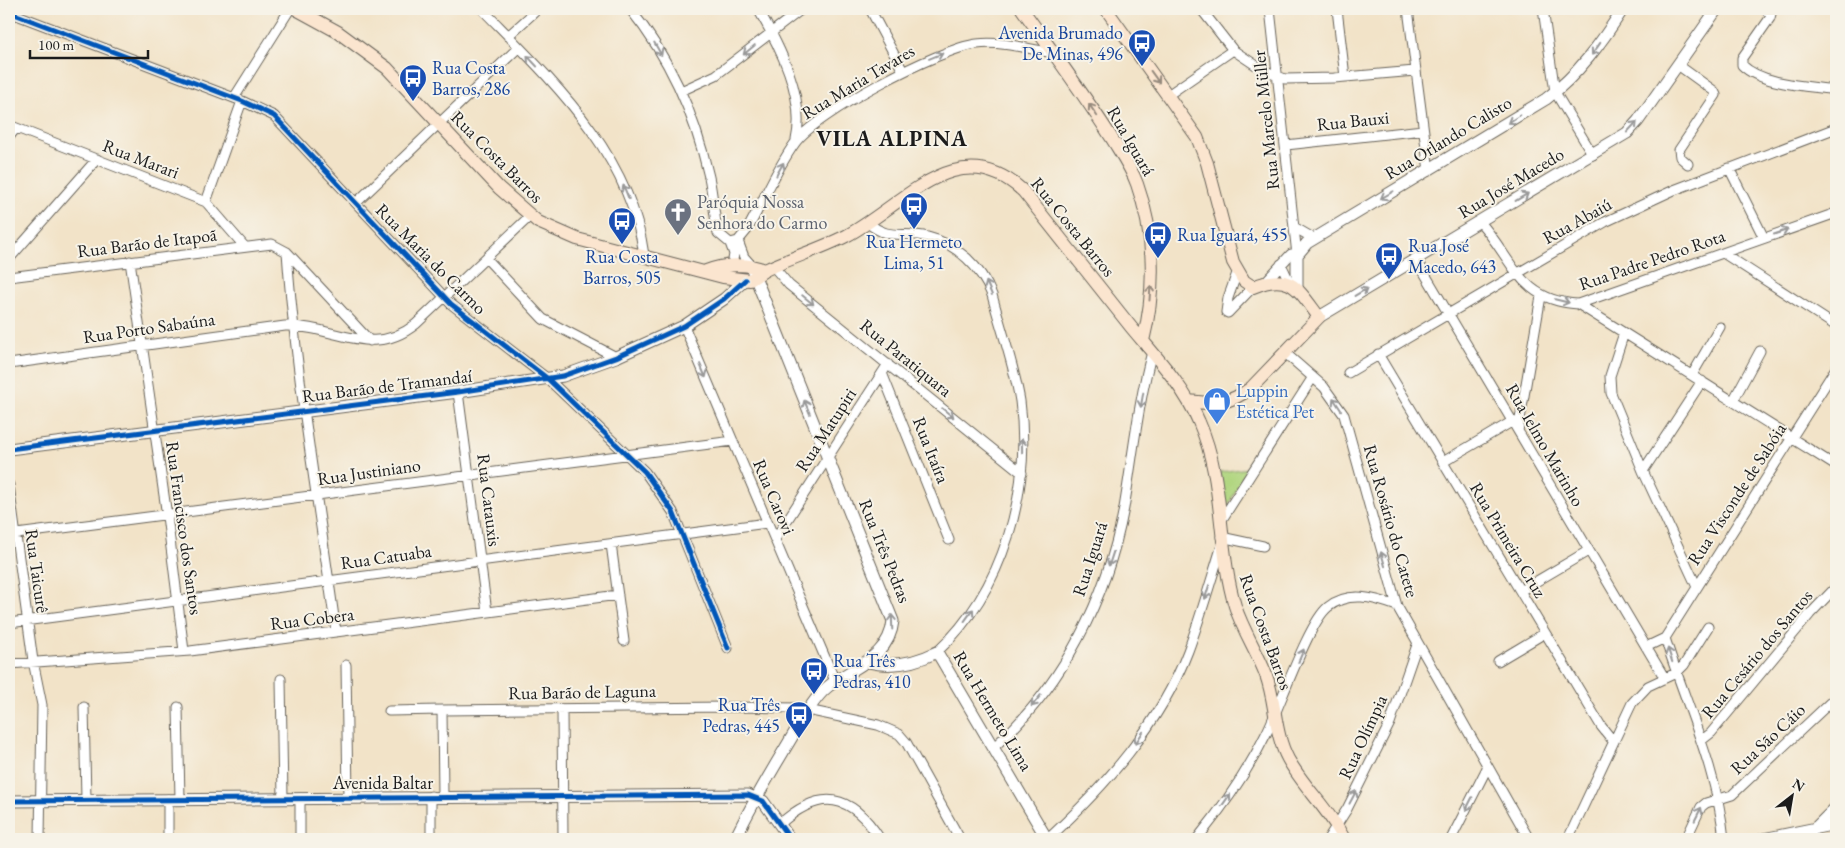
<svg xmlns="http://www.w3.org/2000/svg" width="1845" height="848" font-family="'EB Garamond',serif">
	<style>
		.green { fill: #b1d680; stroke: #66794e }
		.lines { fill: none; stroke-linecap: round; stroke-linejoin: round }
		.minor-casing { stroke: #676258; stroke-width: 11 }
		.tertiary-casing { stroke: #676258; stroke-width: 13 }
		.secondary-casing { stroke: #676258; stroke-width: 14 }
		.minor { stroke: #fff; stroke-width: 9 }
		.tertiary { stroke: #fff; stroke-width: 11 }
		.secondary { stroke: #fbe5cf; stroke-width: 12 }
		.cycleway-casing { stroke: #f7f3e8; stroke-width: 8 }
		.cycleway { stroke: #0057b8; stroke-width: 5 }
		.oneway { stroke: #999 }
		.oneway2 { stroke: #978b7e }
		.labels { text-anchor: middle; stroke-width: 4; stroke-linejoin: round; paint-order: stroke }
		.transit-label { font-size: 18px; fill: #164399; stroke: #f7f3e8; text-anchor: start }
		.street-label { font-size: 18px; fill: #1c1c1c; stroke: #f7f3e8 }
		.worship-label { font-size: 18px; fill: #5b616d; stroke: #f7f3e8; text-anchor: start }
		.shop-label { font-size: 18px; fill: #366cbe; stroke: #f7f3e8; text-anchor: start }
		.district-label { font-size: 22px; font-weight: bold; letter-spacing: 1px; fill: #1c1c1c; stroke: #f7f3e8 }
	</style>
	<rect width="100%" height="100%" fill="#f7f3e8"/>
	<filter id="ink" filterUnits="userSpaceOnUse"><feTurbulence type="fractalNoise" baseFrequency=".02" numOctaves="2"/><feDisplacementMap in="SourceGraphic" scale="10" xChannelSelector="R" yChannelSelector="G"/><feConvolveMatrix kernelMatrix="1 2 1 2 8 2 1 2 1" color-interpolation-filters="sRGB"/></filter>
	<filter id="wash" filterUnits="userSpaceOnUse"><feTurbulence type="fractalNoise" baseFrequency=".0096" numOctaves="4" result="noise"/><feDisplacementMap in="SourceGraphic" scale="20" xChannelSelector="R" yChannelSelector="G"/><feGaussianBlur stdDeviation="1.12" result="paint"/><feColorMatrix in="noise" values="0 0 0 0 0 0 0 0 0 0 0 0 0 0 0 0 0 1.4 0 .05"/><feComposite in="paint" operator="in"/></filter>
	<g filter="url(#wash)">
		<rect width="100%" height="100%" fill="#f2e3c8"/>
		<path class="green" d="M1248,468L1226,509L1220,472Z"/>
	</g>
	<g filter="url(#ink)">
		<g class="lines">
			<g class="minor-casing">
				<path id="minor" d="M482,9C551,80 630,152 644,255
					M630,9C670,58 695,115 709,177C713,196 714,215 718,233L730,243L738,241
					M758,9C779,45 806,97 796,140
					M870,9L903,71
					M1201,9L1233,50L1263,70L1285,79L1334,78L1415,71
					M1270,9L1297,255
					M1337,9L1345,77
					M1408,9L1429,171
					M1543,9L1555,92L1593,155
					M1764,9L1771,14L1770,18L1742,58V65C1762,85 1809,86 1836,90
					M9,12L242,101L274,116L451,304L548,379L645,472L673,512L728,648
					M508,36L538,9
					M1678,65L1714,91L1716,95L1679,150L1680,157L1688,164
					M681,91L716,75L802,9
					M1168,95L1233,50
					M234,98L290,9
					M9,125L206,202L245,247
					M9,137L16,128
					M1286,145L1423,130
					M1729,168L1764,238
					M206,202L242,101
					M356,203L519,47
					M867,222C890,242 902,230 928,237C957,244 981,267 992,295C1001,329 1014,365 1020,401C1032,490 1004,590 937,652
					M1480,222C1513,259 1519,301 1578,304L1836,213
					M1294,227L1313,238
					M738,241L747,230C763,202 776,169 795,143C816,113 940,48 977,44C1002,41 1029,49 1053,53
					M738,241L744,257L752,266
					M730,243L734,254L732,266
					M287,252C296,379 319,505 336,632
					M1723,253L1836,326
					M486,258L543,319L616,357
					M9,259L97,159
					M1416,259L1664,677
					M130,261L167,516L184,651
					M1281,264L1290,283
					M773,266L789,285L1022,473
					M1237,273L1228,298L1226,312L1228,313L1253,287
					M9,277L272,244L287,252L370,341
					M1265,282L1291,254
					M1578,304L1836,466
					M684,326L835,681
					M1624,333L1610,376L1611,393L1643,471L1697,587
					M1284,352L1324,387L1344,415L1397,606L1529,839
					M1378,354L1601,726L1613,741
					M9,364L285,326C335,325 371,360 416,324L529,217
					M882,373L949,540
					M1348,373L1605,222L1674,190L1836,128
					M1692,375L1720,327
					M458,392L487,612
					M1733,401L1760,351
					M1518,431L1541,296
					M1443,462L1513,421
					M1643,471L1702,381
					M9,485L33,661L42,705L40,839
					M1221,521L1313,377
					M9,535L733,441
					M1221,537L1263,546
					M775,539L888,364
					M611,544L624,641
					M1520,591L1588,551
					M9,623L767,523
					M1665,638L1836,368
					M1665,638C1686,705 1717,768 1724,839
					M1646,647L1665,638
					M1498,661L1545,633
					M9,664L190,651L618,595
					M346,665L348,797
					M281,679L283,798
					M84,707L86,799
					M178,707L180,799
					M562,709L563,839
					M389,711L442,710
					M1702,740L1711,733L1810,614L1836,587
					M994,747C1063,686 1107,598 1124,508C1133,456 1138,403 1152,352
					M431,796V839
					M443,796L442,710L729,707L798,708L878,725L899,734L906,742L960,839
					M300,798V839
					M168,799V839
					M780,824C820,788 851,793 880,839
					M1048,839C1105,786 1160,725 1188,651C1201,616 1211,580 1222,545
					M1197,839C1223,807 1248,771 1266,734C1280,707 1308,623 1328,607C1349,590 1374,598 1397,606
					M1328,839L1347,809L1390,723L1417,645
					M1451,839L1487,768
					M1568,839L1632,703L1648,686L1676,673L1684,665L1708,627
					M1686,839L1701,807L1706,803L1732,795L1836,697
					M1811,839L1812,830L1836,806"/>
			</g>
			<g class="tertiary-casing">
				<path id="tertiary" d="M1297,288V255L1307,243L1546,99C1579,74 1601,43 1623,9
					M1319,317L1627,133L1638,121L1717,9
					M9,449L458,392L563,376L616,357L684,326L724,299L745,280
					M868,662C893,668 915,663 937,652L1047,839
					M9,801L748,795L763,801L790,839
					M735,839C751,805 770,774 789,742C800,724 809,705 823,691C848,667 889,661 893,621L752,269
					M1763,839L1836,824"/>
			</g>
			<g class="secondary-casing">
				<path id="secondary" d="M296,9L338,32L387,68L499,188L538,222L577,239L723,277L750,280L765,270C791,258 820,249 846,236C903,206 958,131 1023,191C1059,236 1095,282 1131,327C1155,356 1184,386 1199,422C1225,480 1217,546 1235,606C1243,631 1257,651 1266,675C1276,702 1274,733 1288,759C1304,788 1329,809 1344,839
					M1022,9C1052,51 1083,93 1111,137C1120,152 1131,167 1137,184C1155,234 1156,289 1143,341
					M1106,9L1197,137L1207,163L1233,262L1244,281L1253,287C1290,271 1298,289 1319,317L1251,388C1229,404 1215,405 1189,401
					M706,271C723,264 748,263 765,270"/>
			</g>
			<use href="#minor" class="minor"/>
			<use href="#tertiary" class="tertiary"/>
			<use href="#secondary" class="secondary"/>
			<g class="cycleway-casing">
				<path id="cycleway" d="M9,12L242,101L274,116L451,304L548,379L645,472L673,512L728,648
					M9,449L458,392L563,376L616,357L684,326L724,299L745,280
					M9,801L748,795L763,801L790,839"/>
			</g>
			<use href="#cycleway" class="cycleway"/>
		</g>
		<defs><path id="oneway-shaft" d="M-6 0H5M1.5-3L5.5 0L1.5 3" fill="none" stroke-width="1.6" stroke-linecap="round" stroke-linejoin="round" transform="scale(1.25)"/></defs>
		<g class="oneway">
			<use href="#oneway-shaft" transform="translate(658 49) rotate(60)"/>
			<use href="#oneway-shaft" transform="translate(1596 49) rotate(125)"/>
			<use href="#oneway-shaft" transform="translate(749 50) rotate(140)"/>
			<use href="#oneway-shaft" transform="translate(936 56) rotate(-22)"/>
			<use href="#oneway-shaft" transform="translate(532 61) rotate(-133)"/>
			<use href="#oneway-shaft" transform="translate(1514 119) rotate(148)"/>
			<use href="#oneway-shaft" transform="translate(1632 127) rotate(-47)"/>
			<use href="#oneway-shaft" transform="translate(780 169) rotate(-61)"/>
			<use href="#oneway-shaft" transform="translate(626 192) rotate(-112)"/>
			<use href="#oneway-shaft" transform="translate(1387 195) rotate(150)"/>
			<use href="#oneway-shaft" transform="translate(1522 197) rotate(-31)"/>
			<use href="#oneway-shaft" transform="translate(1781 232) rotate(-19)"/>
			<use href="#oneway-shaft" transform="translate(989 288) rotate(-113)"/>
			<use href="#oneway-shaft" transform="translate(1361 292) rotate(-31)"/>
			<use href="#oneway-shaft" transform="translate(808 300) rotate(39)"/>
			<use href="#oneway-shaft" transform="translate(1562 301) rotate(13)"/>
			<use href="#oneway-shaft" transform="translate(703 371) rotate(67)"/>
			<use href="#oneway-shaft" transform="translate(1142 400) rotate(100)"/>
			<use href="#oneway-shaft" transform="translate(1337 404) rotate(-123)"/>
			<use href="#oneway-shaft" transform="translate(807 407) rotate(-113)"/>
			<use href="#oneway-shaft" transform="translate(948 413) rotate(39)"/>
			<use href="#oneway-shaft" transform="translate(1022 446) rotate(-91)"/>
			<use href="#oneway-shaft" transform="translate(1111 559) rotate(108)"/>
			<use href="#oneway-shaft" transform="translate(1383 559) rotate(-106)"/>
			<use href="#oneway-shaft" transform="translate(1207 592) rotate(107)"/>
			<use href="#oneway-shaft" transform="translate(969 615) rotate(-54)"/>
			<use href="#oneway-shaft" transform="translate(892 622) rotate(-92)"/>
			<use href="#oneway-shaft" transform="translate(1670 655) rotate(-108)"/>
			<use href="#oneway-shaft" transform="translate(1301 656) rotate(-67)"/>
			<use href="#oneway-shaft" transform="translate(1036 701) rotate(129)"/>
			<use href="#oneway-shaft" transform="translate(1139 738) rotate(123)"/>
			<use href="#oneway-shaft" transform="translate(1353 797) rotate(-62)"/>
			<use href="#oneway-shaft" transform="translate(1226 800) rotate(-55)"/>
			<use href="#oneway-shaft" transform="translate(1469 804) rotate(117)"/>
			<use href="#oneway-shaft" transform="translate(1698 814) rotate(-63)"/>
		</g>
		<g class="oneway2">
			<use href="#oneway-shaft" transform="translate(1155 77) rotate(54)"/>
			<use href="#oneway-shaft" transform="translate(1093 110) rotate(-124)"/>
			<use href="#oneway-shaft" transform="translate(1150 293) rotate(-86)"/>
		</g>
	</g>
	<defs>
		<g id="bus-pin" transform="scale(1.4375)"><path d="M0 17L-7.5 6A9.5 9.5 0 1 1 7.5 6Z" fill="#1a4fb4" stroke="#f7f3e8"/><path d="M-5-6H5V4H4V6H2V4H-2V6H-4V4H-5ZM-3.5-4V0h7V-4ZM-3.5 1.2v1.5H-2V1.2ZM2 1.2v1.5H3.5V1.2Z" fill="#fff"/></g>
		<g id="church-pin" transform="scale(1.4375)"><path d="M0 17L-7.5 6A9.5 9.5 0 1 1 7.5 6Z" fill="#6b7280" stroke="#f7f3e8"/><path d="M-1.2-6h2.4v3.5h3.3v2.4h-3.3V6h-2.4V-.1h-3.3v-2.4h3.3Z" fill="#fff"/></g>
		<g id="shop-pin" transform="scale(1.4375)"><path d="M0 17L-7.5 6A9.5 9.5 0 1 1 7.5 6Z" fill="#3f7fe0" stroke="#f7f3e8"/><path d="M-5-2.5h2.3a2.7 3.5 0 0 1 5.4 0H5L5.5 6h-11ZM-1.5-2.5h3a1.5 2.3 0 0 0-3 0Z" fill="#fff"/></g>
	</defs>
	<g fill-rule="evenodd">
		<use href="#bus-pin" x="1142" y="43"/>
		<use href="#bus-pin" x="413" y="78"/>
		<use href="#bus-pin" x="914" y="206"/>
		<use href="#church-pin" x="678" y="212"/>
		<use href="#bus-pin" x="622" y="221"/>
		<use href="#bus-pin" x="1158" y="235"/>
		<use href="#bus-pin" x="1389" y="256"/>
		<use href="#shop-pin" x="1217" y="401"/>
		<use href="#bus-pin" x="814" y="671"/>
		<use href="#bus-pin" x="799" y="715"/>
	</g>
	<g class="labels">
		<g class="transit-label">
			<text x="1123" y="39" text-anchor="end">Avenida Brumado<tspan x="1123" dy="21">De Minas, 496</tspan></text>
			<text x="432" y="74">Rua Costa<tspan x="432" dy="21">Barros, 286</tspan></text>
			<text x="1177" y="241">Rua Iguará, 455</text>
			<text x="914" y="248" text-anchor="middle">Rua Hermeto<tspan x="914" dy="21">Lima, 51</tspan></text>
			<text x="1408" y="252">Rua José<tspan x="1408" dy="21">Macedo, 643</tspan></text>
			<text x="622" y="263" text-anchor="middle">Rua Costa<tspan x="622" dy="21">Barros, 505</tspan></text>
			<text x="833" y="667">Rua Três<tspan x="833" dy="21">Pedras, 410</tspan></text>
			<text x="780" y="711" text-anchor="end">Rua Três<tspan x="780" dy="21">Pedras, 445</tspan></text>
		</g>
		<g class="street-label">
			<text transform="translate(858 82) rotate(-31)" y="6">Rua Maria Tavares</text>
			<text transform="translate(1266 120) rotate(-96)" y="6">Rua Marcelo Müller</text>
			<text transform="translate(1353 121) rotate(-6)" y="6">Rua Bauxi</text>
			<text transform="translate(1448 138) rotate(-31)" y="6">Rua Orlando Calisto</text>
			<text transform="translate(1131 141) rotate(60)" y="6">Rua Iguará</text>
			<text transform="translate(497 157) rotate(45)" y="6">Rua Costa Barros</text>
			<text transform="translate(141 159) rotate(21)" y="6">Rua Marari</text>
			<text transform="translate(1511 183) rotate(-31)" y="6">Rua José Macedo</text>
			<text transform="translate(1577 221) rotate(-29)" y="6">Rua Abaiú</text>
			<text transform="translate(1073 227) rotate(51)" y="6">Rua Costa Barros</text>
			<text transform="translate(147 243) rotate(-7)" y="6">Rua Barão de Itapoã</text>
			<text transform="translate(431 259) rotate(45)" y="6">Rua Maria do Carmo</text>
			<text transform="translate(1652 260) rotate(-19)" y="6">Rua Padre Pedro Rota</text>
			<text transform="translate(149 328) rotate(-8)" y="6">Rua Porto Sabaúna</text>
			<text transform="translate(906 358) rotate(39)" y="6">Rua Paratiquara</text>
			<text transform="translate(387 386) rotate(-7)" y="6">Rua Barão de Tramandaí</text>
			<text transform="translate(826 430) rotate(-57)" y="6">Rua Matupiri</text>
			<text transform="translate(1545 445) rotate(60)" y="6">Rua Ielmo Marinho</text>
			<text transform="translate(931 450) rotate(68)" y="6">Rua Itaíra</text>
			<text transform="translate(369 472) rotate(-8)" y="6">Rua Justiniano</text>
			<text transform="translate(1737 494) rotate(-57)" y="6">Rua Visconde de Sabóia</text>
			<text transform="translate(774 497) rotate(67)" y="6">Rua Carovi</text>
			<text transform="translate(489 500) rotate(83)" y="6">Rua Catauxis</text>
			<text transform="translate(1391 521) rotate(74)" y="6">Rua Rosário do Catete</text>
			<text transform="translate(184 528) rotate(82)" y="6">Rua Francisco dos Santos</text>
			<text transform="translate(1508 540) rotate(59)" y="6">Rua Primeira Cruz</text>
			<text transform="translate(885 551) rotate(68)" y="6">Rua Três Pedras</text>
			<text transform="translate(386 557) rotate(-8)" y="6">Rua Catuaba</text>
			<text transform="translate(1090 559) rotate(-72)" y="6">Rua Iguará</text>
			<text transform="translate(37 571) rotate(82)" y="6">Rua Taicurê</text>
			<text transform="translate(312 619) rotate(-7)" y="6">Rua Cobera</text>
			<text transform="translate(1266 632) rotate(70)" y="6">Rua Costa Barros</text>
			<text transform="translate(1757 654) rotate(-50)" y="6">Rua Cesário dos Santos</text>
			<text transform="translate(582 692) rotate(-1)" y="6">Rua Barão de Laguna</text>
			<text transform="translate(993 711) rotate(59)" y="6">Rua Hermeto Lima</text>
			<text transform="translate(1363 737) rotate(-65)" y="6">Rua Olímpia</text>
			<text transform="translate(1768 739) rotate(-43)" y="6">Rua São Cáio</text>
			<text x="383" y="789">Avenida Baltar</text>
		</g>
		<g class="worship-label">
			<text x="697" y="208">Paróquia Nossa<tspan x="697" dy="21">Senhora do Carmo</tspan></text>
		</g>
		<g class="shop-label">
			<text x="1236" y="397">Luppin<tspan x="1236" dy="21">Estética Pet</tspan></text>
		</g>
		<g class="district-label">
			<text x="892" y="146">VILA ALPINA</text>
		</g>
	</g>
	<rect width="1845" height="848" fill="none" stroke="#f7f3e8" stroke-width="30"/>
	<g transform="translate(1792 796) rotate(31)" stroke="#f7f3e8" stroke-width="4" paint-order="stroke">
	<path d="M0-4L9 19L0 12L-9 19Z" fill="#1c1c1c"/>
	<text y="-8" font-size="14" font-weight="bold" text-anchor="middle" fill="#1c1c1c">N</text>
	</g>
	<path d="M30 50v8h118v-8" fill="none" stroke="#1c1c1c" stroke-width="2.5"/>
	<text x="38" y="50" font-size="15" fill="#1c1c1c" stroke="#f7f3e8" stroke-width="4" paint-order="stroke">100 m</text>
</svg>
